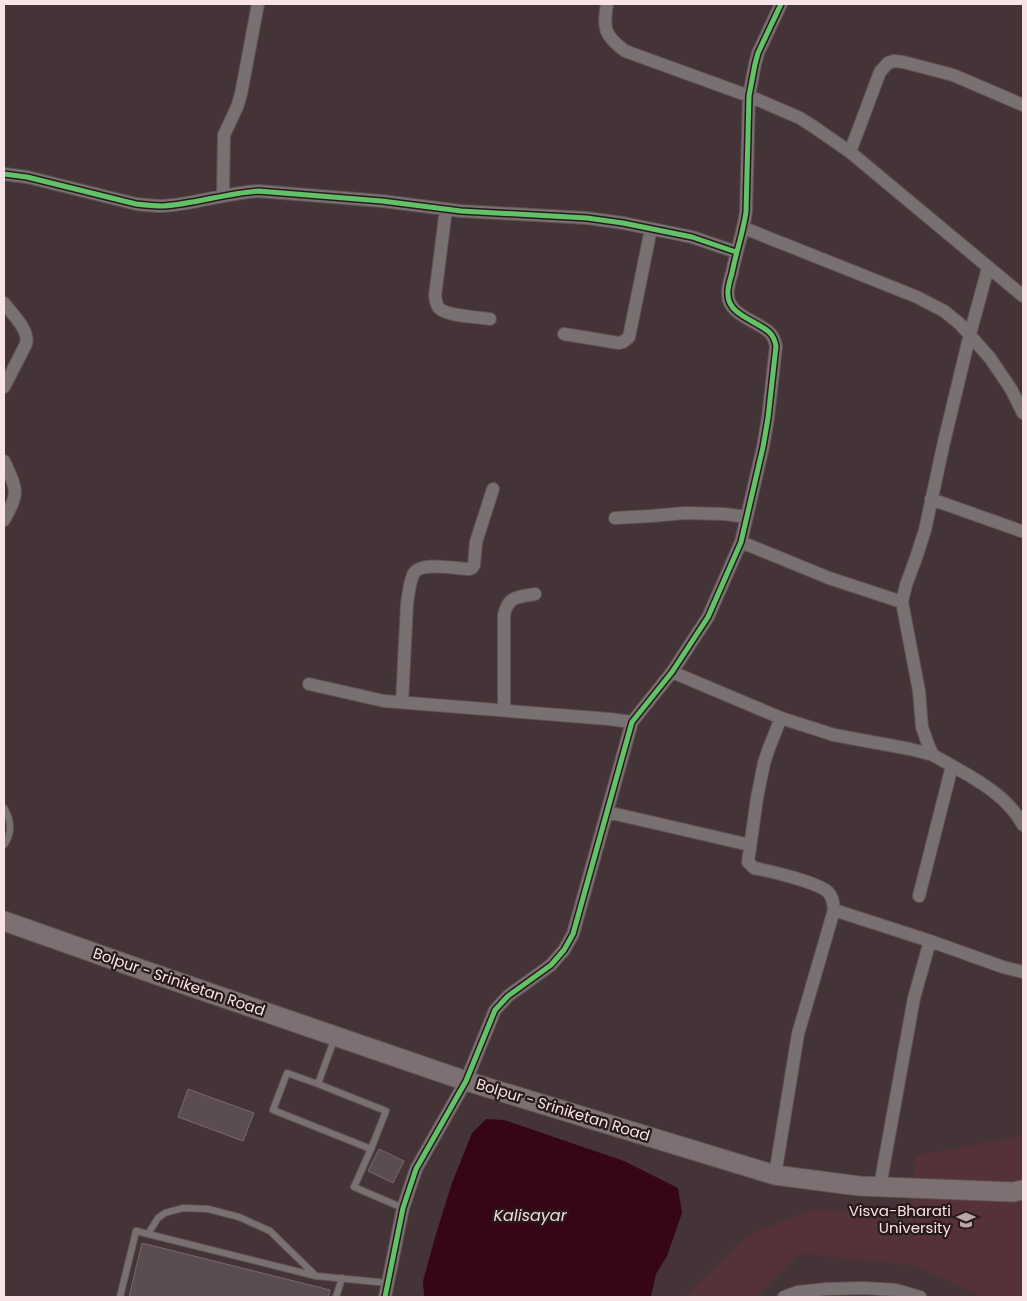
<svg xmlns="http://www.w3.org/2000/svg" width="1027" height="1301" font-family="Poppins,sans-serif">
	<style>
		.built { fill: #553139 }
		.water { fill: #370616 }
		.building { fill: #5b4c4f; stroke: #78686b }
		.lines { fill: none; stroke-linecap: round; stroke-linejoin: round }
		.lane-casing { stroke: #605254; stroke-width: 8 }
		.street-casing { stroke: #605254; stroke-width: 14 }
		.primary-casing { stroke: #605254; stroke-width: 21 }
		.lane { stroke: #797072; stroke-width: 6 }
		.street { stroke: #797072; stroke-width: 12 }
		.primary { stroke: #7c7072; stroke-width: 19 }
		.cycleway-casing { stroke: #281a1c; stroke-width: 8 }
		.cycleway { stroke: #61c268; stroke-width: 5 }
		.labels { text-anchor: middle; stroke-width: 4.5; stroke-linejoin: round; paint-order: stroke }
		.street-label { font-size: 15px; fill: #f8e3e6; stroke: #281a1c }
		.poi-label { font-size: 15px; fill: #f8e3e6; stroke: #281a1c; text-anchor: end }
		.water-label { font-size: 16px; font-style: italic; fill: #f1dadd; stroke: #281a1c }
	</style>
	<rect width="100%" height="100%" fill="#453437"/>
	<path class="built" d="M1023,1135V1297H983L916,1266L800,1253L756,1297H675L685,1296L747,1236L810,1210L863,1212L907,1228L916,1156Z"/>
	<path class="water" d="M486,1119L504,1120L624,1161L678,1188L682,1213L667,1256L656,1274L651,1297H424L423,1281L436,1234L452,1183L472,1133Z"/>
	<path class="building" d="M188,1089L254,1113L243,1141L178,1117Z
		M379,1149L404,1161L393,1183L368,1171Z
		M142,1243L330,1290L328,1297H129Z"/>
	<g class="lines">
		<g class="lane-casing">
			<path id="lane" d="M4,808C11,819 13,833 4,845
				M318,1084L287,1073L273,1110L371,1149L386,1111L318,1084L335,1037
				M371,1149L354,1187L403,1208
				M148,1234L158,1218L165,1213L183,1208L208,1209L239,1217L270,1231L315,1275
				M120,1297L136,1231L316,1276L388,1283
				M336,1297L342,1278"/>
		</g>
		<g class="street-casing">
			<path id="street" d="M607,4C603,29 604,35 625,51L749,96L800,118L814,127L850,152L1023,296
				M850,152L880,72L888,63L894,61L903,62L953,75L1023,105
				M4,174L27,177L136,204C145,205 154,206 163,206C195,204 226,193 258,191L382,201L461,211L587,218L623,223L692,237L736,252
				M223,195L224,135L237,107L241,94L258,4
				M446,209L435,296C436,300 436,305 439,308C446,316 478,317 490,319
				M744,228L917,297L944,311L960,324L990,358L1011,389L1023,413
				M988,268L970,334L944,442L925,530L916,558L906,585L902,602L919,691L922,727L929,747L933,755C965,774 1005,791 1023,825
				M4,303C12,314 30,330 26,344L4,387
				M564,334L619,343L623,342L629,337L651,229
				M4,461C17,490 20,492 4,520
				M931,499L1021,531
				M615,518L651,516L685,513L724,514L747,517
				M741,542L829,578L902,602
				M672,672L781,718L834,735L910,749L933,755
				M309,684L384,701L609,719L632,722
				M402,702L407,604C408,596 410,580 414,573C422,561 457,569 469,569L472,568L474,565L476,542L493,489
				M504,710V615C508,596 518,597 535,594
				M607,812L750,845
				M919,896L952,766
				M834,910L930,941L1003,967L1023,972
				M775,1175L798,1034L834,910C833,903 833,897 828,892C817,882 770,871 754,868L748,862L757,798L764,763L769,748L781,718
				M880,1186L914,998L930,941
				M385,1297L403,1208L416,1169L466,1081L495,1010L508,996L551,965L564,950L573,934L632,722L672,672L708,617L741,542L763,447L768,418L776,346C775,341 774,337 770,333C758,321 728,315 728,295C727,288 730,280 732,273C736,252 743,233 746,212L749,96L755,64L758,53L781,4
				M784,1297L798,1292L826,1289L864,1288L896,1290L920,1297"/>
		</g>
		<g class="primary-casing">
			<path id="primary" d="M4,921L137,968L466,1081L775,1175L859,1186L1013,1192L1023,1190"/>
		</g>
		<use href="#lane" class="lane"/>
		<use href="#street" class="street"/>
		<use href="#primary" class="primary"/>
		<g class="cycleway-casing">
			<path id="cycleway" d="M4,174L27,177L136,204C145,205 154,206 163,206C195,204 226,193 258,191L382,201L461,211L587,218L623,223L692,237L736,252
				M385,1297L403,1208L416,1169L466,1081L495,1010L508,996L551,965L564,950L573,934L632,722L672,672L708,617L741,542L763,447L768,418L776,346C775,341 774,337 770,333C758,321 728,315 728,295C727,288 730,280 732,273C736,252 743,233 746,212L749,96L755,64L758,53L781,4"/>
		</g>
		<use href="#cycleway" class="cycleway"/>
	</g>
	<defs>
		<g id="university-bare" transform="scale(1.5)"><path d="M0-5L7-2L0 1L-7-2ZM-4 1L0 2.5L4 1V4Q0 6-4 4Z" fill="#b9a6a9" stroke="#281a1c" stroke-width="2.5" paint-order="stroke"/></g>
	</defs>
	<g fill-rule="evenodd">
		<use href="#university-bare" x="966" y="1220"/>
	</g>
	<g class="labels">
		<g class="street-label">
			<text transform="translate(179 982) rotate(19)" y="5">Bolpur - Sriniketan Road</text>
			<text transform="translate(563 1110) rotate(17)" y="5">Bolpur - Sriniketan Road</text>
		</g>
		<g class="poi-label">
			<text x="951" y="1216">Visva-Bharati<tspan x="951" dy="17">University</tspan></text>
		</g>
		<g class="water-label">
			<text x="530" y="1221">Kalisayar</text>
		</g>
	</g>
	<rect width="1027" height="1301" fill="none" stroke="#f8e3e6" stroke-width="10"/>
</svg>
